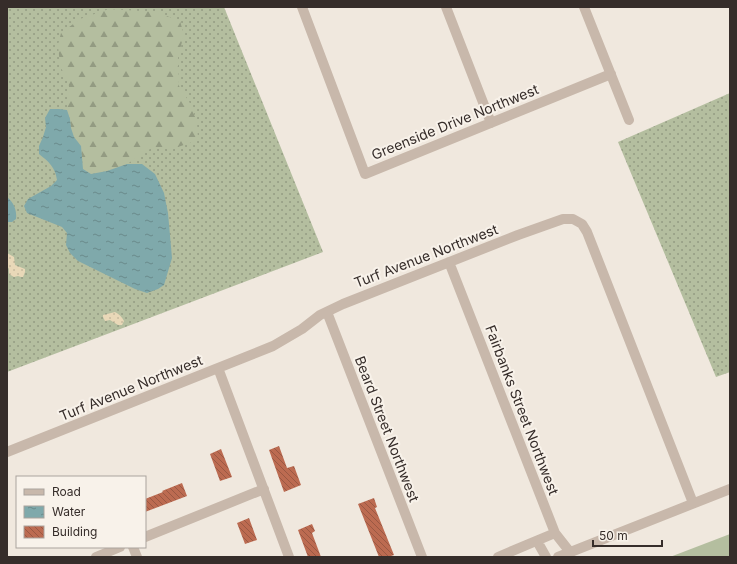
<svg xmlns="http://www.w3.org/2000/svg" width="737" height="564" font-family="Inter,sans-serif">
	<style>
		.grass { fill: url(#grass-dots) }
		.forest { fill: url(#forest-firs) }
		.sand { fill: url(#sand-dots) }
		.park { fill: #b4be9f }
		.water { fill: url(#water-ripples) }
		.building { fill: url(#building-back-hatch) }
		.lines { fill: none; stroke-linecap: round; stroke-linejoin: round }
		.minor { stroke: #c8b8ab; stroke-width: 10 }
		.labels { text-anchor: middle; stroke-width: 4; stroke-linejoin: round; paint-order: stroke }
		.street-label { font-size: 14px; fill: #362d2a; stroke: #f8f2ea }
	</style>
	<defs>
		<pattern id="grass-dots" width="8" height="8" patternUnits="userSpaceOnUse"><rect width="8" height="8" fill="#b4be9f"/><path d="M2 2h.1M6 6h.1" fill="none" stroke="#939b82" stroke-width="1.8" stroke-linecap="round"/></pattern>
		<pattern id="forest-firs" width="22" height="20" patternUnits="userSpaceOnUse"><rect width="22" height="20" fill="#b4be9f"/><path d="M5 1l3.5 6h-7zM16 11l3.5 6h-7z" fill="#939b82"/></pattern>
		<pattern id="sand-dots" width="8" height="8" patternUnits="userSpaceOnUse"><rect width="8" height="8" fill="#e9d8b8"/><path d="M2 2h.1M6 6h.1" fill="none" stroke="#c8ba9e" stroke-width="1.8" stroke-linecap="round"/></pattern>
		<pattern id="water-ripples" width="26" height="14" patternUnits="userSpaceOnUse"><rect width="26" height="14" fill="#7fa9ab"/><path d="M2 4q2-2 4 0t4 0M15 11q2-2 4 0t4 0" fill="none" stroke="#698a8b"/></pattern>
		<pattern id="building-back-hatch" width="6" height="6" patternUnits="userSpaceOnUse"><rect width="6" height="6" fill="#bc6b51"/><path d="M-1 5l2 2M0 0l6 6M5-1l2 2" fill="none" stroke="#9a5843"/></pattern>
	</defs>
	<rect width="100%" height="100%" fill="#f0e8de"/>
	<path class="grass" d="M7,7H224L323,252L7,372Z
		M730,93V372L716,377L618,142Z"/>
	<path class="forest" d="M109,9L156,12L180,21L184,35L178,56L179,86L191,105L197,123L198,140L178,147L150,149L127,164L107,171L91,174L83,169L81,146L74,138L71,128L70,119L67,110L69,86L60,65L58,45L61,33L80,19Z"/>
	<path class="sand" d="M7,253L14,257L15,265L25,269V272L23,277H21L18,276L14,277L9,274V269L7,266Z
		M115,312C119,314 122,317 124,321L122,325H118L110,320L105,321L103,317V315Z"/>
	<path class="park" d="M730,534V557H670Z"/>
	<path class="water" d="M50,109H59L67,110L70,119L71,128L74,137L81,146L83,169L91,174L107,171L127,164H142L155,174L164,193L168,213L172,258L164,285L158,289L147,293L135,289L78,261L70,253L66,245L67,233L62,227L27,213L24,206L28,199L51,186L57,180C55,167 49,162 39,154V146L43,137L46,127L45,118Z
		M7,197C14,203 17,210 16,219L12,222H7Z"/>
	<path class="building" d="M279,446L287,468L294,466L301,485L284,492L269,450Z
		M221,449L232,477L220,481L210,454Z
		M182,483L187,496L145,512V499L163,492L162,491Z
		M374,498L377,507L375,508L394,555L388,557H379L358,504Z
		M249,518L257,540L245,544L237,523Z
		M312,524L315,531L312,533L321,557H308L298,530Z"/>
	<g class="lines">
		<path class="minor" d="M302,7L365,174L611,74
			M446,7L491,123
			M584,7L629,120
			M449,262L555,533L570,552
			M327,312L422,557
			M218,368L289,557
			M7,452L273,346L302,329L320,315L343,304L518,235L563,219H573L582,224L587,232L693,503
			M145,537L264,489
			M537,541L546,557
			M133,547L137,557
			M96,557L120,547
			M498,557L555,533
			M558,557L730,489"/>
	</g>
	<g class="labels">
		<g class="street-label">
			<text transform="translate(455 122) rotate(-22)" y="5">Greenside Drive Northwest</text>
			<text transform="translate(426 256) rotate(-21)" y="5">Turf Avenue Northwest</text>
			<text transform="translate(131 388) rotate(-22)" y="5">Turf Avenue Northwest</text>
			<text transform="translate(522 410) rotate(69)" y="5">Fairbanks Street Northwest</text>
			<text transform="translate(387 429) rotate(69)" y="5">Beard Street Northwest</text>
		</g>
	</g>
	<rect width="737" height="564" fill="none" stroke="#362d2a" stroke-width="16"/>
	<rect x="16" y="476" width="130" height="72" fill="#f8f2ea" stroke="#aaa39d"/>
	<rect x="24" y="489" width="20" height="6" fill="#c8b8ab" stroke="#aaa39d"/>
	<text x="52" y="496" font-size="12" fill="#362d2a">Road</text>
	<rect x="24" y="506" width="20" height="12" fill="url(#water-ripples)" stroke="#aaa39d"/>
	<text x="52" y="516" font-size="12" fill="#362d2a">Water</text>
	<rect x="24" y="526" width="20" height="12" fill="url(#building-back-hatch)" stroke="#aaa39d"/>
	<text x="52" y="536" font-size="12" fill="#362d2a">Building</text>
	<path d="M593 540v6h69v-6" fill="none" stroke="#362d2a" stroke-width="2"/>
	<text x="599" y="540" font-size="12" fill="#362d2a" stroke="#f8f2ea" stroke-width="3" paint-order="stroke">50 m</text>
</svg>
